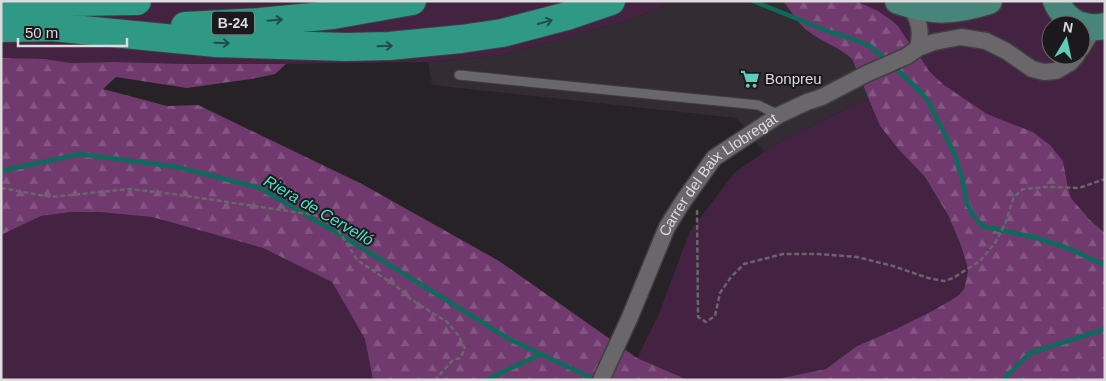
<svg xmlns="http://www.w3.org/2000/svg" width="1106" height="381" font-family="Helvetica,sans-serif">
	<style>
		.built { fill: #332c32 }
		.green { fill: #432242; fill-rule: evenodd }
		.forest { fill: url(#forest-firs) }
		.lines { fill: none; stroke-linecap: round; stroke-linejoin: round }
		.stream { stroke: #0d6b5c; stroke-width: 4.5 }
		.service-casing { stroke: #413e40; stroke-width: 11 }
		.minor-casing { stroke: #413e40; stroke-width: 19 }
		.primary-casing { stroke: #413e40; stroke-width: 29 }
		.motorway-casing { stroke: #413e40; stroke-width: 30 }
		.path { stroke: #696668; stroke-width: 2.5; stroke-dasharray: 5 2.5; stroke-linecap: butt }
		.service { stroke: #6a676a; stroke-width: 9 }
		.minor { stroke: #6a676a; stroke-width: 16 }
		.primary { stroke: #47857b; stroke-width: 26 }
		.motorway { stroke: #2f9986; stroke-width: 28 }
		.oneway { stroke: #244c46 }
		.labels { text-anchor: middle; stroke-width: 4; stroke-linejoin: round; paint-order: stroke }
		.shield { fill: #1c191c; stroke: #a4a1a3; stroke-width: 1 }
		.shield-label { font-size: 14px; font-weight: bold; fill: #dedbdd }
		.poi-label { font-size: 15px; fill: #dedbdd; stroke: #1c191c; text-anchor: start }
		.street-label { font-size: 15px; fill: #dedbdd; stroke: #1c191c }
		.water-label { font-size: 16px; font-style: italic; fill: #4ae5ca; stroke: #1c191c }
	</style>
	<defs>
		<pattern id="forest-firs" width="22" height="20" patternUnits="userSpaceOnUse" patternTransform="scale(1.25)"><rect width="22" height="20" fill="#703a6e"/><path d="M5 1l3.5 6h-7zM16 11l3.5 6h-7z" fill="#845682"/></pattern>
	</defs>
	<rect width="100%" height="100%" fill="#262225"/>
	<path class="built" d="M676,1H783L803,27L810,33L845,53L852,59L869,100L854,105L782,140L765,152L736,118L432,85L428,62L502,55L632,19Z"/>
	<path class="green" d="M1,1H676L632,19L502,55L428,62L286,64H187L114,62L71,63L45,59L1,58Z
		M856,1H1105V233L1090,220L1071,198L1068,188L1063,161L1050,145L1033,132L987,114L944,85L929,71L914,47L908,41L898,26L878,11ZM1051,25H1081V55H1051Z
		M869,100L880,126L900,151L925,177L948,215L960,243L966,262L968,271L964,289L958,296L934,310L892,331L857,346L826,369L772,380H688L637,358L658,316L690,231L735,172L782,140L854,105Z
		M71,212H99L152,217L263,248L332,282L365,339L373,380H1V235L41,216Z"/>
	<path class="forest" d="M783,1H856L878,11L891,20L898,26L908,41L914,47L929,71L944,85L987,114L1033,132L1050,145L1063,161L1068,188L1071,198L1090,220L1105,233V380H772L826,369L857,346L892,331L934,310L958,296L964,289L968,271L966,262L960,243L948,215L925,177L900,151L880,126L852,59C839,47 822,42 809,32C798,24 791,11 783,1Z
		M1,58L45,59L71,63L114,62L187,64H286L275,74L251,79L187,88L116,77L103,89L167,106L198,105L362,184L499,261L637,358L688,380H373L365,339L332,282L263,248L152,217L99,212H71L41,216L1,235Z"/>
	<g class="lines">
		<path class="stream" d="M753,1L830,32L844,36L870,46L886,60
			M894,67L921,92L929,103L955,155L964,186L966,201L972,213L982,226L1037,238L1065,247L1105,265
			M1,171L80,154L177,167L260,188L349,240L511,340L596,380
			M486,380L541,354
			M1003,380L1030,353L1105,329"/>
		<g class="service-casing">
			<path id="service" d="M459,75L758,105L779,115"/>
		</g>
		<g class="minor-casing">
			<g id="minor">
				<path d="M910,5C919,21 922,30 918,48"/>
				<path d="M1081,49L1089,36L1098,28"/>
				<path id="s1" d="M601,380L630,317L667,227L684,200L714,158L779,115L807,102L822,97L866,74L907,56L918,48L934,42L961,37L986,41L1006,51L1032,69L1044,72L1056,71L1070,63L1077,55"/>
			</g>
		</g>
		<g class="primary-casing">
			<path id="primary" d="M898,1C934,13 953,12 989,1
				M1056,1C1061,13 1069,20 1079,25
				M1081,25C1089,28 1096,28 1105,26"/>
		</g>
		<g class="motorway-casing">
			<path id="motorway" d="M1,3L137,1
				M185,26L259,22L333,15L412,1
				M52,27L216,43L346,47L389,46L461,39L502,33L567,16L611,1
				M1,28L70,27"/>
		</g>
		<path class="path" d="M1,188L51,197L130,189L173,194L315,215L337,228L357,260L396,286L412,300L447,322L458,335L465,349L460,358L453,360L435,380
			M697,210L698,317L706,322L715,316L720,293L731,277L744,264L783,254H819L857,257L893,266L928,278L944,281L953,278L980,261L995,243L1005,224L1014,197L1023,189L1047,187L1079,188L1105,179"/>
		<use href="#service" class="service"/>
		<use href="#minor" class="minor"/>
		<use href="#primary" class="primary"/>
		<use href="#motorway" class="motorway"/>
	</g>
	<defs><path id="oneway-shaft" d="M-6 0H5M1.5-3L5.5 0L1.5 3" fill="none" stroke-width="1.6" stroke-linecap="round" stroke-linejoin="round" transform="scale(1.25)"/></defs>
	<g class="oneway">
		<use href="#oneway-shaft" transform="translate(275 20) rotate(-5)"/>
		<use href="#oneway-shaft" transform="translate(545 22) rotate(-15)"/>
		<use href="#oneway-shaft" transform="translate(222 43) rotate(2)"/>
		<use href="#oneway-shaft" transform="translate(385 46) rotate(-2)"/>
	</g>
	<defs>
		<g id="supermarket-bare" transform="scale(1.5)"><path d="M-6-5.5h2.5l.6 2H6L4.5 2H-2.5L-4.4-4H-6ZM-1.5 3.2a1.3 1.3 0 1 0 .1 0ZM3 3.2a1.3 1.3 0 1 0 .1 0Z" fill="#5eceb8" stroke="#1c191c" stroke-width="2.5" paint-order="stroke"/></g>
	</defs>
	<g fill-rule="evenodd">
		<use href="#supermarket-bare" x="750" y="79"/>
	</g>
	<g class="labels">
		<rect class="shield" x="212" y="11.5" width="42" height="23" rx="4"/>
		<g class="shield-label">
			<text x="233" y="28">B-24</text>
		</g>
		<g class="poi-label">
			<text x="765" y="84">Bonpreu</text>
		</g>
		<g class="street-label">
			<text dy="5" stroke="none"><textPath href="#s1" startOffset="241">Carrer del Baix Llobregat</textPath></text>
		</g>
		<g class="water-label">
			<text transform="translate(319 210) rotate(30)" y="6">Riera de Cervelló</text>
		</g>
	</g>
	<rect width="1106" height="381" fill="none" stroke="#dedbdd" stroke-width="5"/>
	<g transform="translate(1066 40) rotate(9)"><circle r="24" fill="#1c191c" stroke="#6a6769"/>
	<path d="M0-4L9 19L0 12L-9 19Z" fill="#5eceb8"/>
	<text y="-8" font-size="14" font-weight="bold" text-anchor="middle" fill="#dedbdd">N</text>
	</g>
	<path d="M18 38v8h109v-8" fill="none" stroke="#dedbdd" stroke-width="2.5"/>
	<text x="25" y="38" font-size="15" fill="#dedbdd" stroke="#1c191c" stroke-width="4" paint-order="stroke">50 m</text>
</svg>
